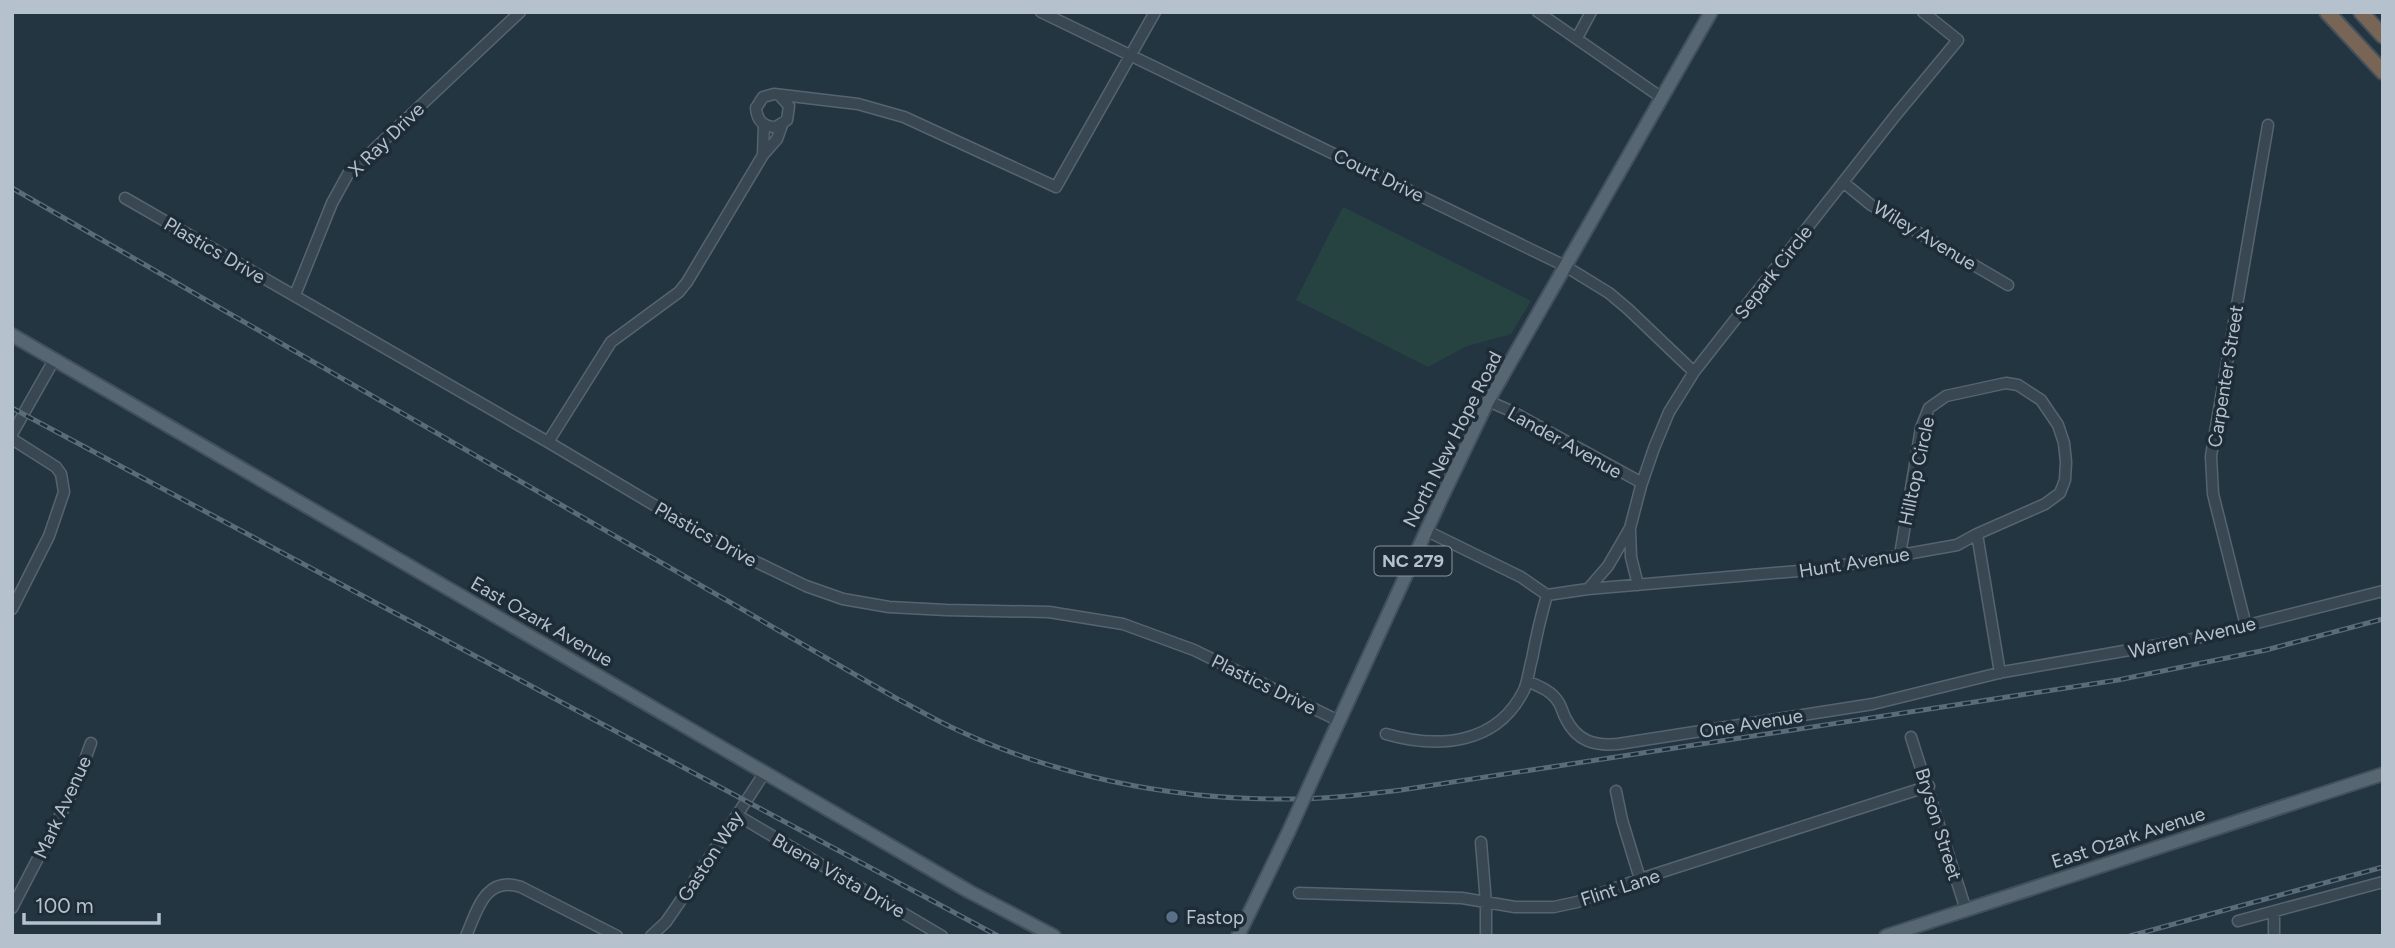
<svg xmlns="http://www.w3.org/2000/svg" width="2395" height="948" font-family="Figtree,sans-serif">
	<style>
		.green { fill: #264342 }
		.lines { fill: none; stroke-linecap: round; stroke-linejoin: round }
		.minor-casing { stroke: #56646f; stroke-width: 13 }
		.major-casing { stroke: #42505b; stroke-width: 16 }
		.highway-casing { stroke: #43515c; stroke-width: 18 }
		.minor { stroke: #384752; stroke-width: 10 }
		.major { stroke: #566672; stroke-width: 12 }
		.highway { stroke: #786555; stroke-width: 14 }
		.rail-casing { stroke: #5a6b79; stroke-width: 5 }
		.rail { stroke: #1d2c37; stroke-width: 2.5; stroke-dasharray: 8; stroke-linecap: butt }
		.major-bridge-casing { stroke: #42505b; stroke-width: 16; stroke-linecap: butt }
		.major-bridge { stroke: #566672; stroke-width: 12 }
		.service-dot { fill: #5c6f8a; stroke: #1d2c37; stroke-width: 2.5 }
		.labels { text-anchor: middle; stroke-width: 7; stroke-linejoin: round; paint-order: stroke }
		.shield { fill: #1d2c37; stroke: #87949f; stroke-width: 2 }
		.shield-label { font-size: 18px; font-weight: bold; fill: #b5c1cc }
		.street-label { font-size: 19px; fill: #b5c1cc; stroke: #1d2c37 }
		.poi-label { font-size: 19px; fill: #b5c1cc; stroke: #1d2c37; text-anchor: start }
	</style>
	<rect width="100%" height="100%" fill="#243542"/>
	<path class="green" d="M1343,207L1531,301L1511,334L1467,346L1428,367L1296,300Z"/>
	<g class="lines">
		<g class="minor-casing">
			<path id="minor" d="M1041,12L1565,266L1609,293L1628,309L1694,372
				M1538,12L1662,98
				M1577,38L1591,12
				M780,96L789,106L787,120L776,127C763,127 757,120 756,108L763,97L774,94L858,104L904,117L1056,187L1155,12
				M763,155L764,124
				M1843,182L1871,205L2008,285
				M125,198L548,442L723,546L806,586L843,599L889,607L946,610L1049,612L1123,624L1194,650L1339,721
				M295,295L332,203L348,174L520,12
				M1488,401L1511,411L1642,483
				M12,434L54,360
				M12,439L56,467L61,474L64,492L49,536L12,609
				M548,442L611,342L679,292L687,282L763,155L777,139L782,125
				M1427,531L1521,577L1547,595
				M1630,531L1631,557L1638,585
				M1977,534L2000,673
				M1588,589L1822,569L1957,545L1977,534L2045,504L2060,493L2065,480L2066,462L2064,443L2058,425L2041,400L2018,385L2006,383L1946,396L1929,408L1921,428L1900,555
				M1547,595L1588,589L1608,566L1630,528L1641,486L1654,448L1669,412L1694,372L1895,116L1958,40L1923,12
				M2246,626L2213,494L2211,456L2268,125
				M1527,681C1539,686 1552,691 1559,703C1562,708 1563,714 1566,719C1577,741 1594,746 1618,744L1873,704L2003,672L2193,639L2383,591
				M1386,734C1438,749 1497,745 1524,690C1528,681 1529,669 1532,659C1536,637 1541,616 1547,595
				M1911,737L1966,910
				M1616,791L1622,820L1640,879
				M737,815L942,936
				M1481,842L1486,903V936
				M1299,893L1462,898L1515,907H1554L1577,902L1640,879L1929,786
				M12,908L75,787L91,743
				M2274,912V936
				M2238,921L2383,882
				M466,936C477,911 485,875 521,887L617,936
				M651,936L666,922L690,887L765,772"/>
		</g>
		<g class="major-casing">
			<path id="major" d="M12,335L970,892L1054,936
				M1317,769L1440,501L1488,401L1711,12
				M1238,936L1288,833
				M1886,936L2383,774"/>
		</g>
		<g class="highway-casing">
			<path id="highway" d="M2327,12L2383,72
				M2361,12L2383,36"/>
		</g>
		<use href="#minor" class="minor"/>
		<use href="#major" class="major"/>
		<use href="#highway" class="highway"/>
		<g class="rail-casing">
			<path id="rail" d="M12,188L894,697C913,707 932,718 951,727C1051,775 1167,799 1278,799C1319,800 1360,795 1401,790L2118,680L2266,650L2383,619
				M12,408L998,936
				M2130,936L2383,867"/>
		</g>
		<use href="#rail" class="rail"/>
		<g class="major-bridge-casing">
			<path id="major-bridge" d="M1288,833L1317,769"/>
		</g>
		<use href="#major-bridge" class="major-bridge"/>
	</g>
	<circle class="service-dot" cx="1172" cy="917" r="7"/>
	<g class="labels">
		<rect class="shield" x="1374.5" y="546.5" width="77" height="29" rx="5"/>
		<g class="shield-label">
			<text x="1413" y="567">NC 279</text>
		</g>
		<g class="street-label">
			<text transform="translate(386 139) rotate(-44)" y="7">X Ray Drive</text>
			<text transform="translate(1379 175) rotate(26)" y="7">Court Drive</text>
			<text transform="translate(1925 235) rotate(31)" y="7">Wiley Avenue</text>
			<text transform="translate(215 250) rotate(30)" y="7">Plastics Drive</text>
			<text transform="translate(1773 272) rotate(-52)" y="7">Separk Circle</text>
			<text transform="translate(2225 376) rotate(-81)" y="7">Carpenter Street</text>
			<text transform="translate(1452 439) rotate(-63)" y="7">North New Hope Road</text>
			<text transform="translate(1565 442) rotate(29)" y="7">Lander Avenue</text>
			<text transform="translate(1916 471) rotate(-78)" y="7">Hilltop Circle</text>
			<text transform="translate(706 534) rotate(29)" y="7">Plastics Drive</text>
			<text transform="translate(1854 562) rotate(-9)" y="7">Hunt Avenue</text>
			<text transform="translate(542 621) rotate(30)" y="7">East Ozark Avenue</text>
			<text transform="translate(2192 637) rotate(-13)" y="7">Warren Avenue</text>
			<text transform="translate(1264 684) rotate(26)" y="7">Plastics Drive</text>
			<text transform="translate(1751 723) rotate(-9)" y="7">One Avenue</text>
			<text transform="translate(62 807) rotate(-65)" y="7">Mark Avenue</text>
			<text transform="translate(1939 824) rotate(73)" y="7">Bryson Street</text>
			<text transform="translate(2128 837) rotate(-18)" y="7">East Ozark Avenue</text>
			<text transform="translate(710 856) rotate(-57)" y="7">Gaston Way</text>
			<text transform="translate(839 875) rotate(30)" y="7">Buena Vista Drive</text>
			<text transform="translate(1620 887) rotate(-18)" y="7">Flint Lane</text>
		</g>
		<g class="poi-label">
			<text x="1186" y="924">Fastop</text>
		</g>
	</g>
	<rect width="2395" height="948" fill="none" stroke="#b5c1cc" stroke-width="28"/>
	<path d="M24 913v10h135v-10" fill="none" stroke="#b5c1cc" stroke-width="3.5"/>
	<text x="35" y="913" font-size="21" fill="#b5c1cc" stroke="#1d2c37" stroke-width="5" paint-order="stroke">100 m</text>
</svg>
